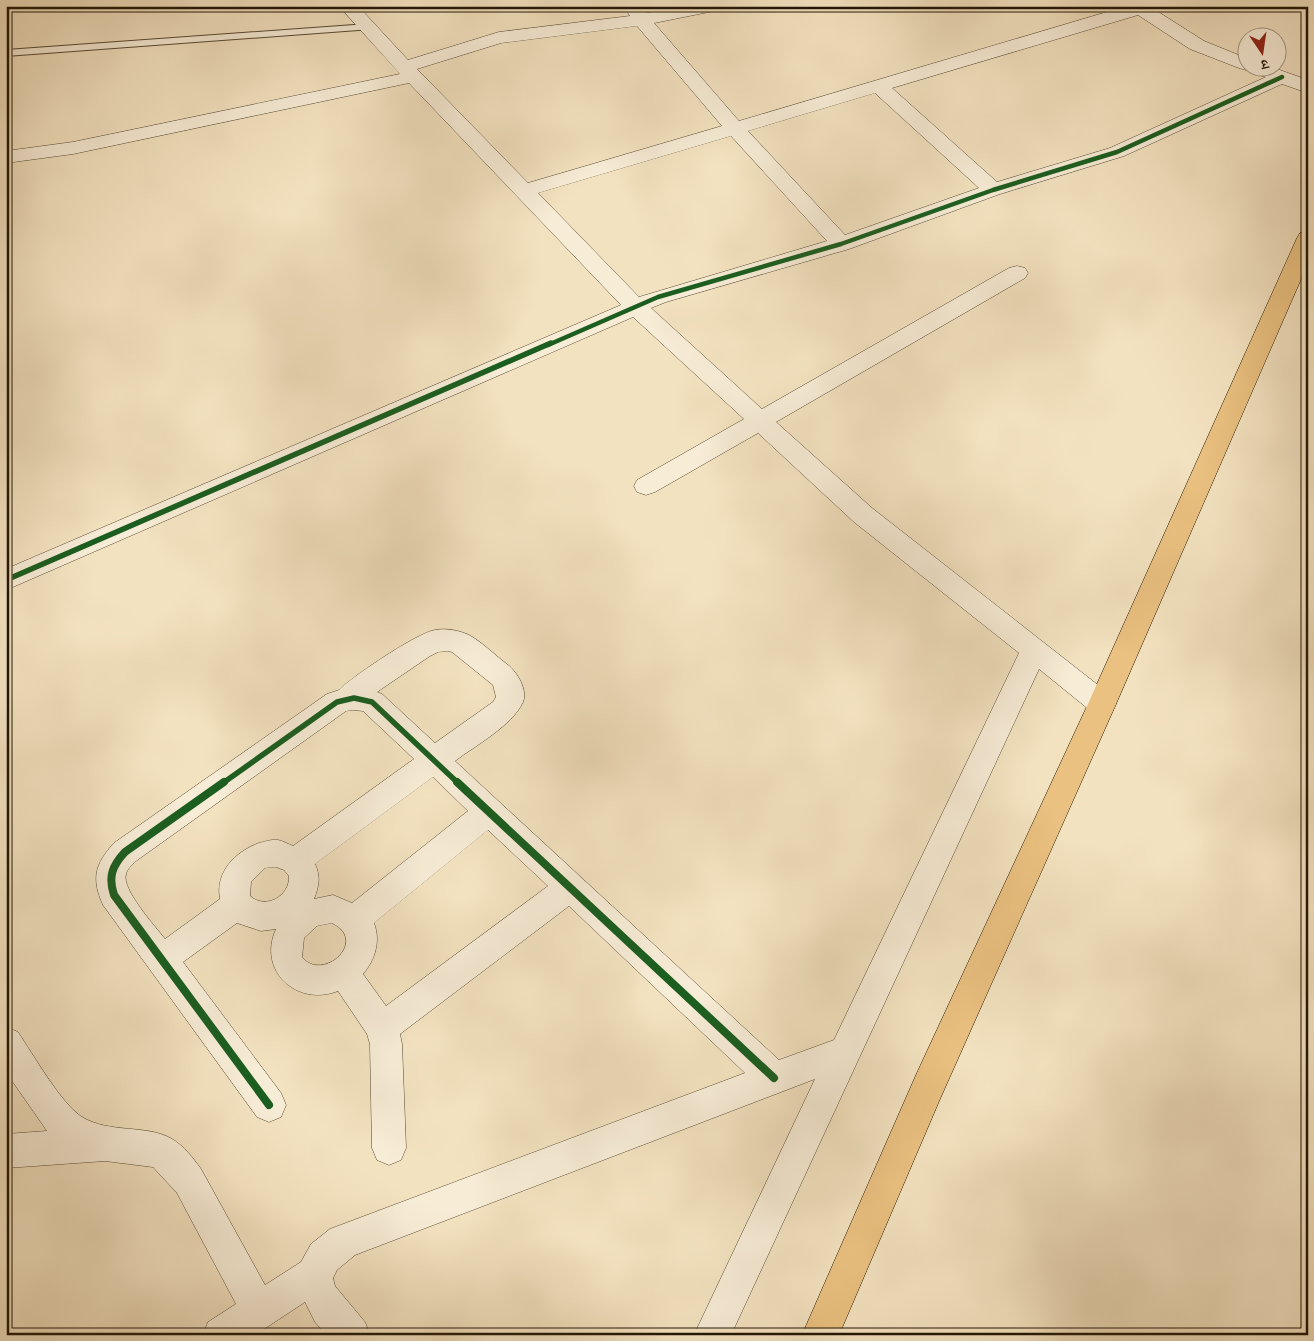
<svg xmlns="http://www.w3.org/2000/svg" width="1314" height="1341" font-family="'IM FELL English','Noto Serif Devanagari',serif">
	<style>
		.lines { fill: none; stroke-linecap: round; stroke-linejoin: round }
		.lane-casing { stroke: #564934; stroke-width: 2 }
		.street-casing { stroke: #564934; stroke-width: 1 }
		.primary-casing { stroke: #221605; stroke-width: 1 }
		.lane { fill: #f7ecd6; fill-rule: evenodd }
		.street { fill: #f7ecd6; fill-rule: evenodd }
		.primary { fill: #eac180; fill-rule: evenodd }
		.cycleway-far2-casing { stroke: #f7ecd6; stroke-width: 7 }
		.cycleway-far1-casing { stroke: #f7ecd6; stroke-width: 9 }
		.cycleway-casing { stroke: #f7ecd6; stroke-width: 11 }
		.cycleway-far2 { stroke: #1b5e20; stroke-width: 4.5 }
		.cycleway-far1 { stroke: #1b5e20; stroke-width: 5.5 }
		.cycleway { stroke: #1b5e20; stroke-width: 8 }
	</style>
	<rect width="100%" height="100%" fill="#f3e2c0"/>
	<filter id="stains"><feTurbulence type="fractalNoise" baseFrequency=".004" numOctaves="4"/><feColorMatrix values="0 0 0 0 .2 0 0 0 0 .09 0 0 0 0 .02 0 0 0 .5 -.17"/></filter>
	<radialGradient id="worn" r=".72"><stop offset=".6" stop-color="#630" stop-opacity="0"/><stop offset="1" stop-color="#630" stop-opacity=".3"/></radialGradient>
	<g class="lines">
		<g class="lane-casing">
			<path id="lane" d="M368,24L373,27L372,29L6,56V50Z"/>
		</g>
		<g class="street-casing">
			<path id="street" d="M339,6H358L408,60L499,32L630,16L625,8L626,6H642L647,13L684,6H723L720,10L714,11L654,23L739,121L1127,6H1149L1204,41L1246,58V68H1253L1246,70L1239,68L1190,49L1138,15L892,88L997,182L1110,148L1266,77L1259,75L1257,71L1259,68H1274L1308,80V93L1282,84L1124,156L1000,194L849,249L666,302L651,308L762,409L1009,268L1017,266L1025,268L1028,273L1025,278L776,422L872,508L1112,696L1116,704L1112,712L1102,716L1092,712L1039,669L731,1335H694L815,1079L355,1255L337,1270L333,1278L335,1286L365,1322L370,1335H326L315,1322L305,1302L255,1335H203L208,1322L236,1304L177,1193L153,1167L105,1161L6,1168V1134L47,1131L6,1072V1027L18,1032C32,1053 62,1105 82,1117C110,1134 147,1124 172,1139C184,1146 193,1158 201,1169L265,1285L301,1262L311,1244L330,1229L745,1073L569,906L400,1034L402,1044L406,1148L401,1160L389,1165L377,1160L372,1148L370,1044L367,1034L338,991C297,1007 257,971 276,929L261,931L237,923L183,962L281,1093L286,1105L281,1117L269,1122L257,1117L103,905C91,878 95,864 114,843L327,694L339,690C353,676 417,633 435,630C446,628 458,630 469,635C482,642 496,656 508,665C517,672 528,690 523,702C512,726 476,745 455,761L779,1060L834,1040L1019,653L854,522L758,433L655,492L646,495L637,492L634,486L637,480L744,419L633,317L6,590V569L621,305L409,83L73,154L6,163V151L73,142L400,74ZM637,26L722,126L528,183L417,69L501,43ZM875,93L979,188L845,235L748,131ZM731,136L827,241L639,297L538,193ZM448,651L452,652L493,685L496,697L493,702L435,743L382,694L377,692L430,656L438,652ZM354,710L363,711L414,759L293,846C288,844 283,841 278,840C272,839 264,842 259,843C235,852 215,872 220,899L165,939C155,926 121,889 126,874C127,869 132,865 136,861L346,711ZM433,777L468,811L352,903L333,895L314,899C319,886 321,877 315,864ZM488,830L548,886L386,1006L363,974C375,960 381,941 374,923ZM276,867L284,870L289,876C290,896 266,910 250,896L251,882L265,868ZM332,923C370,941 322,983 302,957L304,938L317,926Z"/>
		</g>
		<g class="primary-casing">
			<path id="primary" d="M1308,231V263L1116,704L940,1099L839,1335H802L916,1075L1088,704L1297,238L1300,233Z"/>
		</g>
		<use href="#lane" class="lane"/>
		<use href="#street" class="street"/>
		<use href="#primary" class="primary"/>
		<g class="cycleway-far2-casing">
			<path id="cycleway-far2" d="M548,345L658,297L841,244L993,190L1117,152L1282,77"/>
		</g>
		<g class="cycleway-far1-casing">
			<path id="cycleway-far1" d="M6,580L551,343
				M223,783L337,702L354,698L372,702L458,783"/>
		</g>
		<g class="cycleway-casing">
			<path id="cycleway" d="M224,782L125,852C112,866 108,877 114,895L269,1105
				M457,782L774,1078"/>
		</g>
		<use href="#cycleway-far2" class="cycleway-far2"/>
		<use href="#cycleway-far1" class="cycleway-far1"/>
		<use href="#cycleway" class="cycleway"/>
	</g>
	<rect width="1314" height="1341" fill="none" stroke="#f3e2c0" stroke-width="25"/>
	<rect x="8" y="8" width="1299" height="1326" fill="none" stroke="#221605" stroke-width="2.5"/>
	<rect x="12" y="12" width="1289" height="1316" fill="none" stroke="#221605"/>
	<g transform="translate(1262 52) rotate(167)"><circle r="24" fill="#f7ecd6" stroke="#a29682"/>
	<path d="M0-4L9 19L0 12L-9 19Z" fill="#8f2418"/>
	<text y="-8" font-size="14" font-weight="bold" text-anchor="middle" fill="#221605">उ</text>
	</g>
	<rect width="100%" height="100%" filter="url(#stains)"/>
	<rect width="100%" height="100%" fill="url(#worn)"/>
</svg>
